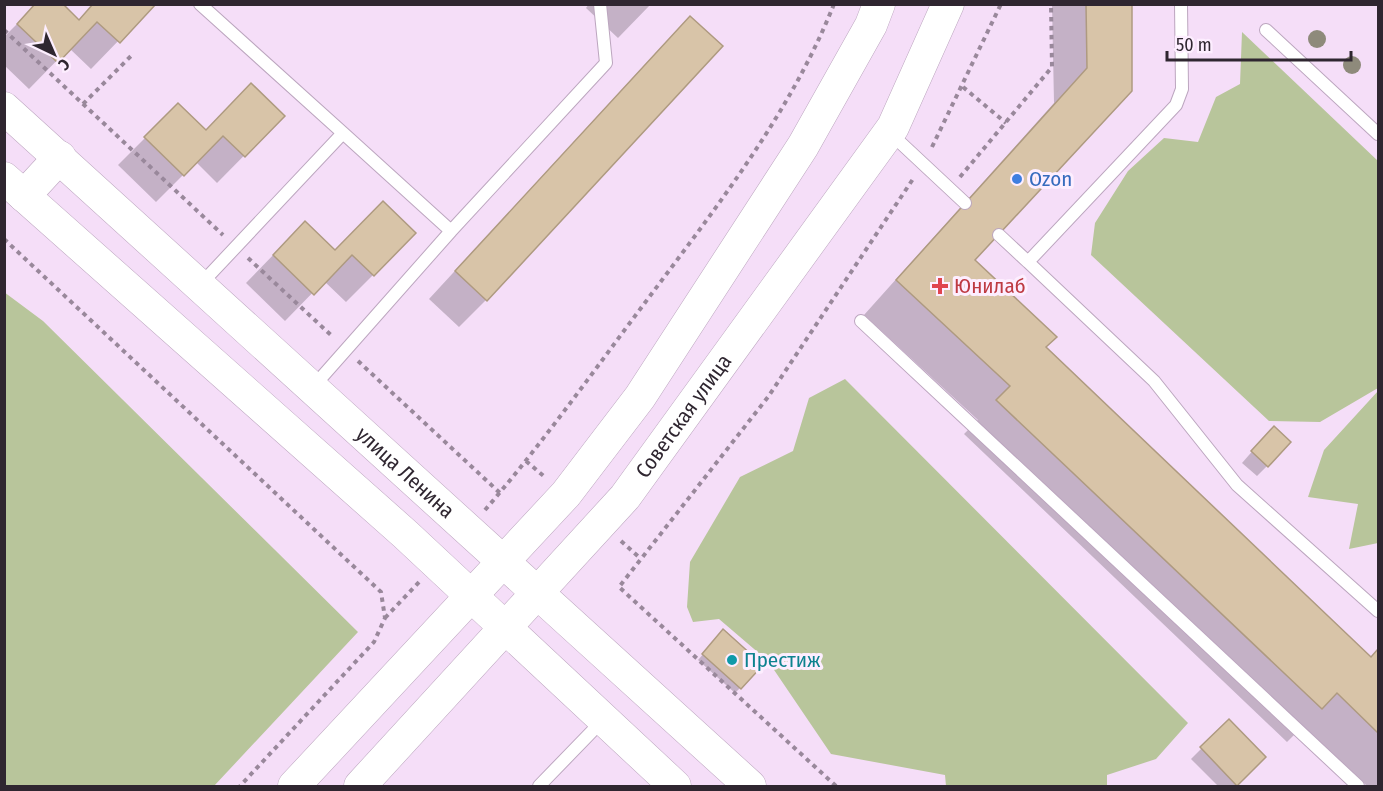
<svg xmlns="http://www.w3.org/2000/svg" width="1383" height="791" font-family="'Fira Sans Condensed',sans-serif">
	<style>
		.green { fill: #b8c59b }
		.shadow { fill: #0003 }
		.building { fill: #d8c4a8; stroke: #ae9a80; stroke-width: 1.5 }
		.lines { fill: none; stroke-linecap: round; stroke-linejoin: round }
		.service-casing { stroke: #bca6bf; stroke-width: 14 }
		.tertiary-casing { stroke: #bca6bf; stroke-width: 33 }
		.path { stroke: #99889b; stroke-width: 4; stroke-dasharray: 4.5 4.5; stroke-linecap: butt }
		.service { stroke: #fff; stroke-width: 12 }
		.tertiary { stroke: #fff; stroke-width: 32 }
		.tree { fill: #8e8a7b }
		.shop-dot { fill: #3f7fe0; stroke: #fdeeff; stroke-width: 2 }
		.health-dot { fill: #e0444e; stroke: #fdeeff; stroke-width: 2 }
		.culture-dot { fill: #0f9aa8; stroke: #fdeeff; stroke-width: 2 }
		.labels { text-anchor: middle; stroke-width: 6; stroke-linejoin: round; paint-order: stroke }
		.shop-label { font-size: 21px; fill: #366cbe; stroke: #fdeeff; text-anchor: start }
		.health-label { font-size: 21px; fill: #be3a42; stroke: #fdeeff; text-anchor: start }
		.street-label { font-size: 21px; fill: #2f2630; stroke: #fdeeff }
		.culture-label { font-size: 21px; fill: #0d838f; stroke: #fdeeff; text-anchor: start }
	</style>
	<rect width="100%" height="100%" fill="#f5def8"/>
	<path class="green" d="M1242,32L1378,161V388L1320,422L1269,421L1091,255L1095,223L1128,171L1164,138L1198,142L1216,97L1240,84Z
		M4,292L43,321L358,632L214,786H5Z
		M845,379L1188,723L1156,759L1107,775V786H946L945,775L831,754L768,661L719,619L693,622L687,607L690,562L740,477L793,451L809,398Z
		M1378,391V543L1349,549L1358,504L1308,497L1324,450Z"/>
	<path class="shadow" d="M94,4H154L91,69L69,48L29,89L4,65V37L21,20L78,21Z
		M589,4H651L618,38L586,8Z
		M1052,4H1130L973,260L1044,348L1371,659L1378,652V786H1367L1303,726L1287,742L964,434L978,420L864,315L1054,103Z
		M663,45L486,300L459,327L429,299Z
		M178,105L206,131L283,116L217,183L196,162L156,202L118,165Z
		M383,203L373,275L346,302L324,281L285,321L246,283L278,250L335,252Z
		M1263,439L1267,466L1257,476L1242,463Z
		M719,636L740,688L735,693L698,660Z
		M1229,721L1264,757L1235,786H1218L1191,759Z"/>
	<path class="building" d="M35,4H63L79,20L93,4H156L120,43L97,22L58,63L17,24Z
		M1086,4H1132V91L975,260L1057,337L1046,347L1371,657L1378,649V733L1337,693L1322,709L996,400L1010,386L896,280L1087,68Z
		M690,16L723,46L487,301L455,271Z
		M251,83L285,116L245,157L223,136L184,176L144,137L178,103L206,130Z
		M383,201L416,233L374,276L352,255L314,295L273,255L305,221L335,250Z
		M1274,426L1291,442L1268,467L1251,451Z
		M723,629L763,665L741,689L702,654Z
		M1229,719L1266,757L1237,786L1200,747Z"/>
	<g class="lines">
		<g class="service-casing">
			<path id="service" d="M200,4L343,133
				M1181,4L1182,89L1176,105L1028,262L1154,381L1237,485L1378,611
				M1266,30L1378,134
				M889,132L965,203
				M999,235L1028,262
				M200,285L343,133L451,231L606,63L600,4
				M861,321L1358,786
				M313,387L451,231
				M539,786L603,720"/>
		</g>
		<g class="tertiary-casing">
			<g id="tertiary">
				<path id="s1" d="M4,108L750,786"/>
				<path d="M4,178L405,534L675,786"/>
				<path d="M24,196L60,157"/>
				<path d="M294,786L566,494L640,397L803,146L871,25L879,4"/>
				<path id="s2" d="M360,786L625,497L893,127L948,4"/>
			</g>
		</g>
		<path class="path" d="M4,30L223,235
			M963,87L1006,123
			M83,104L132,55
			M932,147L1001,4
			M960,177L1052,67L1051,4
			M4,239L381,592L385,618L374,642L240,786
			M248,258L333,337
			M358,361L500,493
			M526,461L546,478
			M485,510C541,445 590,376 641,308C712,213 790,115 834,4
			M621,541L641,559
			M385,618L419,582
			M836,786L619,587L768,397L913,179"/>
		<use href="#service" class="service"/>
		<use href="#tertiary" class="tertiary"/>
	</g>
	<g class="tree">
		<circle cx="1317" cy="39" r="9"/>
		<circle cx="1352" cy="65" r="9"/>
	</g>
	<circle class="shop-dot" cx="1017" cy="179" r="6"/>
	<path class="health-dot" d="M937 277h6v6h6v6h-6v6h-6v-6h-6v-6h6z"/>
	<circle class="culture-dot" cx="732" cy="660" r="6"/>
	<g class="labels">
		<g class="shop-label">
			<text x="1029" y="186">Ozon</text>
		</g>
		<g class="health-label">
			<text x="954" y="293">Юнилаб</text>
		</g>
		<g class="street-label">
			<text dy="7" stroke="none"><textPath href="#s2" startOffset="492">Советская улица</textPath></text>
			<text dy="7" stroke="none"><textPath href="#s1" startOffset="542">улица Ленина</textPath></text>
		</g>
		<g class="culture-label">
			<text x="744" y="667">Престиж</text>
		</g>
	</g>
	<rect width="1383" height="791" fill="none" stroke="#2f2630" stroke-width="12"/>
	<g transform="translate(54 54) rotate(136)" stroke="#fdeeff" stroke-width="4.5" paint-order="stroke">
	<path d="M0-4.5L10 22L0 15L-10 22Z" fill="#2f2630"/>
	<text y="-9" font-size="16" font-weight="bold" text-anchor="middle" fill="#2f2630">С</text>
	</g>
	<path d="M1167 51v9h184v-9" fill="none" stroke="#2f2630" stroke-width="3"/>
	<text x="1176" y="51" font-size="18" fill="#2f2630" stroke="#fdeeff" stroke-width="4.5" paint-order="stroke">50 m</text>
</svg>
